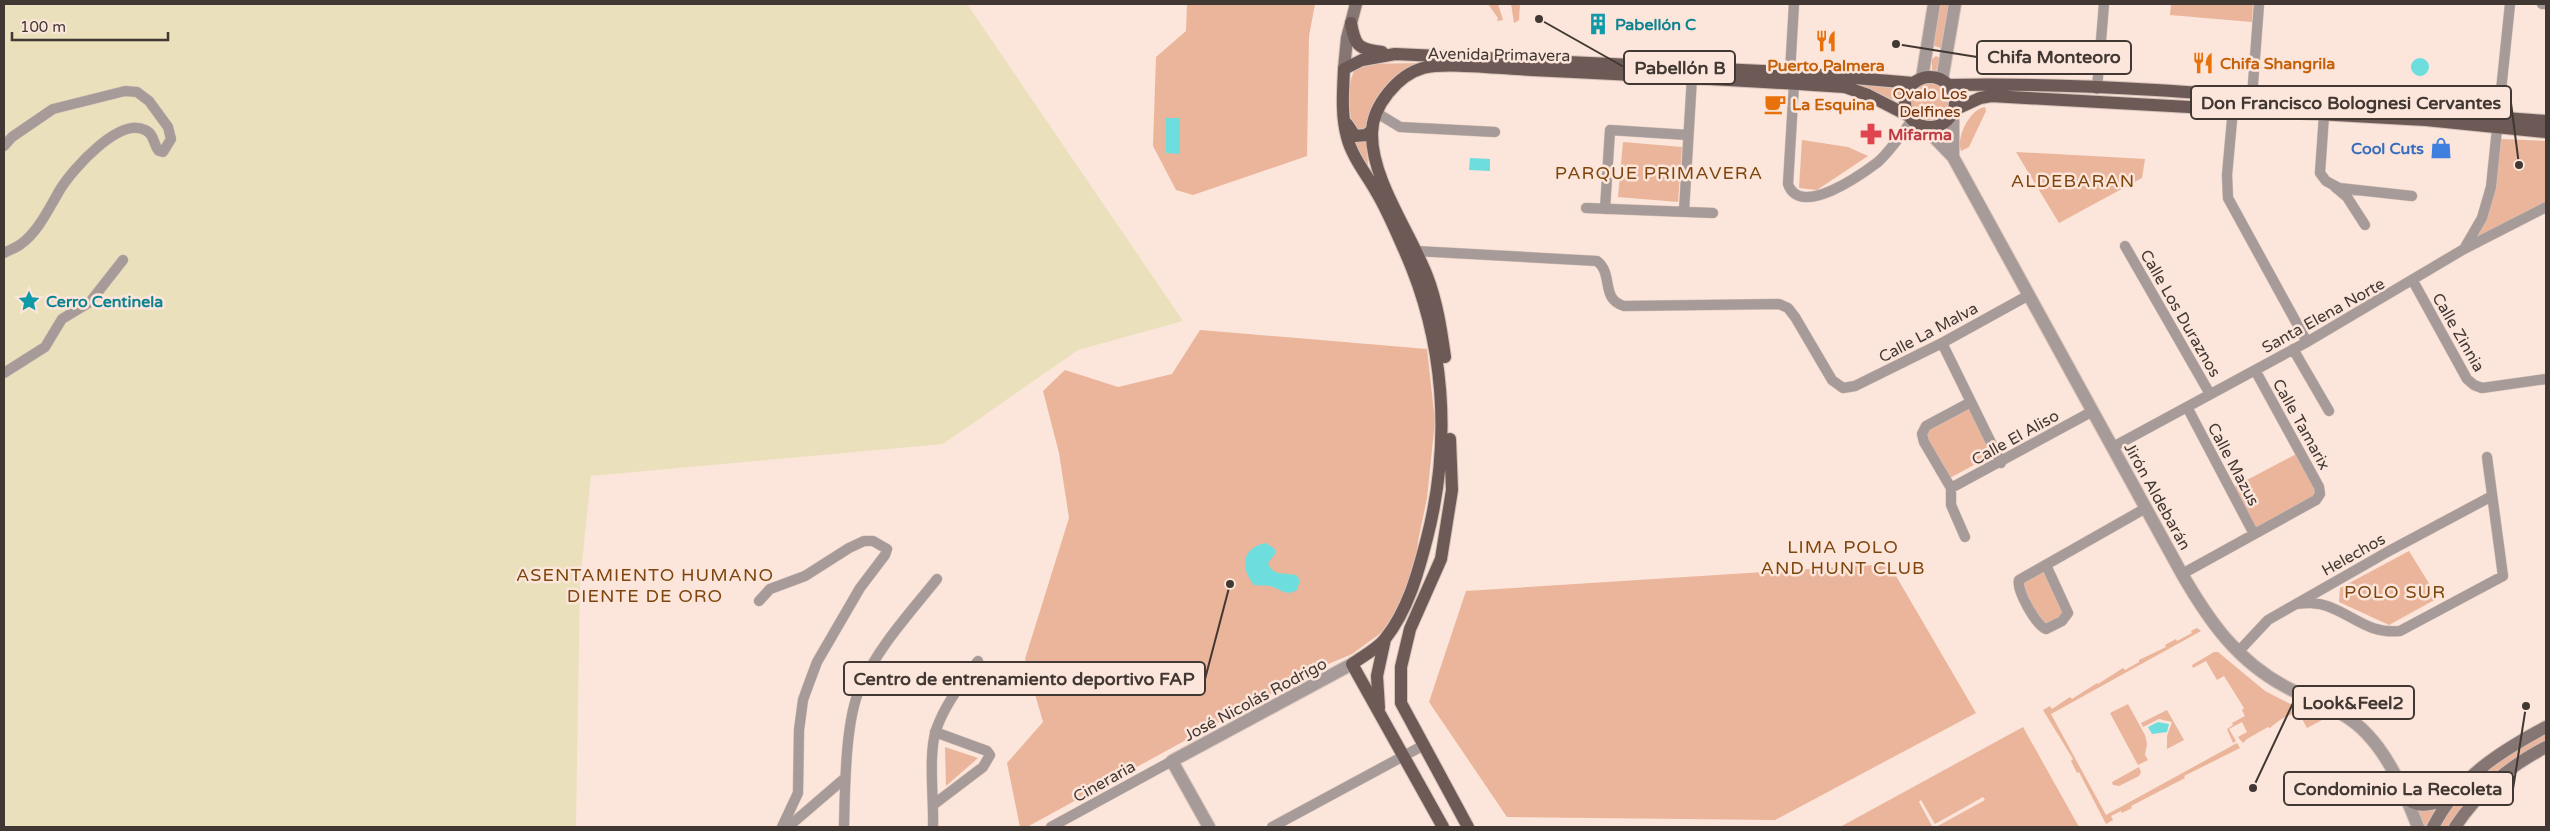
<svg xmlns="http://www.w3.org/2000/svg" width="2550" height="831" font-family="'Varela Round',sans-serif">
	<style>
		.green { fill: #eab59a }
		.sand { fill: #eae1bc }
		.water { fill: #6dddde }
		.lines { fill: none; stroke-linecap: round; stroke-linejoin: round }
		.minor-casing { stroke: #d7c2b9; stroke-width: 11 }
		.tertiary-casing { stroke: #d7c2b9; stroke-width: 14 }
		.secondary-casing { stroke: #d7c2b9; stroke-width: 14 }
		.primary-casing { stroke: #d7c2b9; stroke-width: 14 }
		.minor { stroke: #a69b99; stroke-width: 10 }
		.tertiary { stroke: #a69b99; stroke-width: 12 }
		.secondary { stroke: #857573; stroke-width: 12 }
		.primary { stroke: #6d5a57; stroke-width: 12 }
		.labels { text-anchor: middle; stroke-width: 5; stroke-linejoin: round; paint-order: stroke }
		.culture-label { font-size: 16px; font-weight: bold; fill: #0d838f; stroke: #fce5da; text-anchor: start }
		.street-label { font-size: 16px; fill: #413833; stroke: #fce5da }
		.food-label { font-size: 16px; font-weight: bold; fill: #c56008; stroke: #fce5da; text-anchor: start }
		.park-label { font-size: 16px; fill: #743205; stroke: #fce5da }
		.health-label { font-size: 16px; font-weight: bold; fill: #be3a42; stroke: #fce5da; text-anchor: start }
		.shop-label { font-size: 16px; font-weight: bold; fill: #366cbe; stroke: #fce5da; text-anchor: end }
		.neighbourhood-label { font-size: 18px; letter-spacing: 1px; fill: #7e460e; stroke: #fce5da }
		.leader { fill: none; stroke: #413833; stroke-width: 2 }
		.callout-dot { fill: #413833; stroke: #fce5da; stroke-width: 2 }
		.callout { fill: #fce5da; stroke: #413833; stroke-width: 2 }
		.callout-label { font-size: 18px; text-anchor: middle; font-weight: bold; fill: #413833 }
	</style>
	<rect width="100%" height="100%" fill="#fce5da"/>
	<path class="green" d="M1187,4H1315L1309,36L1307,156L1193,195L1176,190L1153,146L1156,57L1186,31Z
		M1488,4H1498L1503,20L1497,21L1498,18Z
		M1511,4H1520L1519,20L1514,23Z
		M1938,4H1951L1944,49L1931,45Z
		M2171,4H2253L2252,22L2170,15Z
		M1936,56L1940,58L1935,74L1932,72V59Z
		M1423,63L1407,71L1362,132L1351,126C1351,106 1344,78 1360,64Z
		M1833,81L1903,87L1896,101L1859,85Z
		M1911 102a19 19 0 1 1 38 0a19 19 0 1 1-38 0Z
		M1985,107L1986,111L1969,147L1961,151C1956,137 1970,109 1985,107Z
		M1351,138H1367L1368,167Z
		M2501,139L2546,141V202L2474,241C2494,204 2497,180 2501,139Z
		M1802,140L1848,147L1868,156L1817,190L1799,188Z
		M1623,142L1682,147L1678,202L1618,197Z
		M2016,152L2145,159L2142,178L2059,223Z
		M1200,330L1427,349L1435,421L1427,498L1418,541L1415,572L1406,596L1381,633L1352,654L1314,670L1027,827H1020L1007,763L1043,722L1025,659L1069,518L1059,453L1043,391L1065,370L1118,387L1172,374Z
		M1970,407L1996,453L1948,479L1922,433Z
		M2300,452L2320,494L2254,534L2230,489Z
		M2409,551L2438,598L2389,625L2339,602L2340,588Z
		M1889,564L1976,713L1775,820L1507,817L1429,702L1466,591Z
		M2048,567L2068,613L2044,628L2021,583Z
		M2197,628L2201,631L2051,714L2106,815L2237,743L2240,748L2184,776L2185,778L2131,806L2132,808L2122,813L2121,811L2111,816L2113,820L2106,824L2079,772L2077,773L2071,761L2073,759L2043,710L2050,706L2052,709L2070,697L2072,699L2097,683L2098,684L2123,668L2125,670L2139,662V660L2166,647L2165,645L2176,639L2177,641L2192,633L2191,631Z
		M2214,652H2218L2265,691L2322,720L2307,728L2299,713C2290,712 2277,722 2270,728L2268,727L2247,739L2243,743L2238,737L2247,732L2242,722L2229,729L2236,741L2233,743L2227,729L2233,725L2232,723L2245,716L2242,710L2244,708L2224,676L2217,680L2206,661L2193,668L2192,665Z
		M2128,704L2145,735L2147,744L2145,755L2148,760L2138,765L2110,713Z
		M2167,710L2184,740L2167,749V736L2172,722L2159,719L2143,727L2141,723Z
		M2023,727L2079,827H1936L1985,800L1983,797L1935,824L1921,800L1919,802L1932,826L1929,827H1840Z
		M2546,734V743L2473,793L2469,786L2491,766Z
		M945,747L978,758L946,786Z
		M2139,767L2141,772L2139,776L2119,786L2113,785L2112,782Z
		M2458,797L2464,804L2447,827H2438Z
		M2439,807L2427,827H2425L2417,809Z"/>
	<path class="sand" d="M4,4H967L1183,321L1078,350L943,444L591,476L580,582L576,827H4Z"/>
	<path class="water" d="M2411 67a9 9 0 1 1 18 0a9 9 0 1 1-18 0Z
		M1166,118H1180V154L1166,153Z
		M1470,158L1490,159V171L1469,170Z
		M1266,543L1275,549V554L1268,563C1273,577 1285,572 1296,575L1300,580L1297,590C1286,597 1281,589 1270,586C1265,585 1260,586 1254,585C1240,568 1241,548 1266,543Z
		M2158,722L2169,724L2167,732L2152,734L2148,727Z"/>
	<g class="lines">
		<g class="minor-casing">
			<path id="minor" d="M2542,4H2546
				M1790,72L1794,4
				M1794,84L1788,184C1800,219 1862,174 1878,162C1891,150 1902,134 1912,120
				M2097,89L2104,4
				M2252,97L2259,4
				M2233,109L2227,175L2228,198L2307,342
				M1377,113L1400,127L1495,132
				M2324,115L2320,173L2326,181L2339,188L2412,196
				M4,146L12,137L53,109L125,91L137,92L149,101L168,127L171,139L163,152L159,151C153,145 155,134 145,130C119,117 73,169 61,188C50,206 39,231 21,244C16,248 9,250 4,253
				M2335,187L2347,197L2365,225
				M1586,208L1713,213
				M1605,209L1610,130L1688,135
				M1684,211L1692,77
				M2125,246L2210,394
				M2464,249L2482,218L2491,187L2510,4
				M1416,251L1597,261C1614,274 1600,299 1624,306L1779,304L1788,308L1795,317L1832,380L1843,388L1855,386L1942,343L2029,295
				M2413,281L2467,379L2474,385L2482,388L2546,379
				M1942,343L2001,463
				M2293,349L2329,411
				M4,373L45,347L62,319L90,302L123,260
				M2187,407L2254,534
				M2113,447L2307,342L2464,249L2546,207
				M1951,488L2093,411
				M1965,537L1951,505V488L1924,442L1922,434L1926,426L1971,402
				M2046,565L2068,613L2062,621L2046,629C2036,625 2016,590 2019,580L2146,508
				M2182,574L2316,500L2320,494L2319,487L2255,370
				M759,601L770,589L805,576L849,548L864,541H873L887,549L885,555L860,588L817,662L808,686L803,700L799,730L798,793L782,827
				M2296,604C2307,603 2317,602 2327,606C2355,616 2368,634 2400,631L2503,576L2487,457
				M2238,652L2268,620L2389,551L2492,496
				M933,805L983,767L990,755L987,751L935,732
				M788,827L845,778
				M844,827C845,790 845,721 860,688C878,647 909,614 937,579
				M933,827C934,800 928,755 936,730C945,704 962,683 978,661
				M1051,827L1172,761
				M1272,827L1424,745"/>
		</g>
		<g class="tertiary-casing">
			<path id="tertiary" d="M1922,78L1934,4
				M1942,80L1955,4
				M1923,126L1953,157L2182,574C2209,621 2237,661 2286,687C2314,702 2345,710 2367,734C2391,759 2406,796 2418,827
				M1953,157V113
				M1209,827L1172,761L1352,664"/>
		</g>
		<g class="secondary-casing">
			<path id="secondary" d="M1344,69L1347,38L1356,4
				M2404,796C2418,811 2433,803 2450,799
				M2433,827C2458,778 2499,752 2546,727
				M2455,827C2479,791 2508,767 2546,747"/>
		</g>
		<g class="primary-casing">
			<path id="primary" d="M1351,23C1355,46 1358,49 1382,52
				M1905 102a25 25 0 1 1 50 0a25 25 0 1 1-50 0Z
				M1949,85C2148,81 2348,108 2546,121
				M1954,110L1980,98L1991,96L2426,120L2546,132
				M1347,124L1355,136L1366,135L1372,130
				M1445,357C1441,329 1437,302 1427,276C1410,232 1371,179 1372,133C1372,106 1398,75 1423,68C1445,62 1506,69 1532,70C1637,75 1741,80 1845,87L1868,95L1909,116
				M1450,439L1452,490L1441,559L1410,629L1401,667V703L1468,827
				M1379,708L1377,676L1385,639
				M1443,827L1352,664C1363,656 1377,649 1385,639C1408,610 1418,573 1427,538C1452,441 1445,339 1403,247C1395,229 1387,210 1377,193C1367,175 1352,157 1347,137C1341,115 1343,91 1344,69L1362,60L1395,54L1785,72L1913,83"/>
		</g>
		<use href="#minor" class="minor"/>
		<use href="#tertiary" class="tertiary"/>
		<use href="#secondary" class="secondary"/>
		<use href="#primary" class="primary"/>
	</g>
	<defs>
		<g id="building-bare" transform="scale(1.725)"><path d="M-4-6H4V6H1V3H-1V6H-4ZM-2.5-4.3h1.7v1.8h-1.7ZM.8-4.3h1.7v1.8H.8ZM-2.5-1h1.7V.8h-1.7ZM.8-1h1.7V.8H.8Z" fill="#0f9aa8" stroke="#fce5da" stroke-width="2.5" paint-order="stroke"/></g>
		<g id="restaurant-bare" transform="scale(1.725)"><path d="M-5-6h1v4h1v-4h1v4h1v-4h1v5L-1.5 .5V6h-2V.5L-5-1ZM5-6V6H3V1.5H1.5Q1.5-4 5-6Z" fill="#e8710a" stroke="#fce5da" stroke-width="2.5" paint-order="stroke"/></g>
		<g id="cafe-bare" transform="scale(1.725)"><path d="M-5.5-4.5H6V0H3Q3 3.5 0 3.5H-2.5Q-5.5 3.5-5.5 0ZM3-3.2v2h1.7v-2ZM-6 4.5H4V6H-6Z" fill="#e8710a" stroke="#fce5da" stroke-width="2.5" paint-order="stroke"/></g>
		<g id="pharmacy-bare" transform="scale(1.725)"><path d="M-2-6h4v4h4v4h-4v4h-4v-4h-4v-4h4Z" fill="#e0444e" stroke="#fce5da" stroke-width="2.5" paint-order="stroke"/></g>
		<g id="shop-bare" transform="scale(1.725)"><path d="M-5-2.5h2.3a2.7 3.5 0 0 1 5.4 0H5L5.5 6h-11ZM-1.5-2.5h3a1.5 2.3 0 0 0-3 0Z" fill="#3f7fe0" stroke="#fce5da" stroke-width="2.5" paint-order="stroke"/></g>
		<g id="sight-bare" transform="scale(1.725)"><path d="M0-6L1.8-2.2L6-1.7L2.9 1.2L3.7 5.4L0 3.3L-3.7 5.4L-2.9 1.2L-6-1.7L-1.8-2.2Z" fill="#0f9aa8" stroke="#fce5da" stroke-width="2.5" paint-order="stroke"/></g>
	</defs>
	<g fill-rule="evenodd">
		<use href="#building-bare" x="1598" y="24"/>
		<use href="#restaurant-bare" x="1826" y="41"/>
		<use href="#restaurant-bare" x="2203" y="63"/>
		<use href="#cafe-bare" x="1775" y="104"/>
		<use href="#pharmacy-bare" x="1871" y="134"/>
		<use href="#shop-bare" x="2441" y="148"/>
		<use href="#sight-bare" x="29" y="301"/>
	</g>
	<g class="labels">
		<g class="culture-label">
			<text x="1615" y="30">Pabellón C</text>
			<text x="46" y="307">Cerro Centinela</text>
		</g>
		<g class="street-label">
			<text transform="translate(1499 54) rotate(1)" y="6">Avenida Primavera</text>
			<text transform="translate(2181 313) rotate(60)" y="6">Calle Los Duraznos</text>
			<text transform="translate(2323 315) rotate(-29)" y="6">Santa Elena Norte</text>
			<text transform="translate(1928 332) rotate(-28)" y="6">Calle La Malva</text>
			<text transform="translate(2459 332) rotate(60)" y="6">Calle Zinnia</text>
			<text transform="translate(2302 424) rotate(61)" y="6">Calle Tamarix</text>
			<text transform="translate(2015 437) rotate(-29)" y="6">Calle El Aliso</text>
			<text transform="translate(2234 464) rotate(62)" y="6">Calle Mazus</text>
			<text transform="translate(2158 496) rotate(61)" y="6">Jirón Aldebarán</text>
			<text transform="translate(2353 554) rotate(-29)" y="6">Helechos</text>
			<text transform="translate(1255 699) rotate(-28)" y="6">José Nicolás Rodrigo</text>
			<text transform="translate(1104 781) rotate(-29)" y="6">Cineraria</text>
		</g>
		<g class="food-label">
			<text x="2220" y="69">Chifa Shangrila</text>
			<text x="1826" y="71" text-anchor="middle">Puerto Palmera</text>
			<text x="1792" y="110">La Esquina</text>
		</g>
		<g class="park-label">
			<text x="1930" y="99">Ovalo Los<tspan x="1930" dy="18">Delfines</tspan></text>
		</g>
		<g class="health-label">
			<text x="1888" y="140">Mifarma</text>
		</g>
		<g class="shop-label">
			<text x="2424" y="154">Cool Cuts</text>
		</g>
		<g class="neighbourhood-label">
			<text x="1659" y="179">PARQUE PRIMAVERA</text>
			<text x="2073" y="187">ALDEBARAN</text>
			<text x="1843" y="553">LIMA POLO<tspan x="1843" dy="21">AND HUNT CLUB</tspan></text>
			<text x="645" y="581">ASENTAMIENTO HUMANO<tspan x="645" dy="21">DIENTE DE ORO</tspan></text>
			<text x="2395" y="598">POLO SUR</text>
		</g>
	</g>
	<path class="leader" d="M1896 44L1977 57M1539 19L1624 67M2519 165L2511 103M1230 584L1205 679M2253 788L2293 703M2526 706L2513 789"/>
	<g class="callout-dot">
		<circle cx="1896" cy="44" r="5"/>
		<circle cx="1539" cy="19" r="5"/>
		<circle cx="2519" cy="165" r="5"/>
		<circle cx="1230" cy="584" r="5"/>
		<circle cx="2253" cy="788" r="5"/>
		<circle cx="2526" cy="706" r="5"/>
	</g>
	<g class="callout">
		<rect x="1977" y="41" width="154" height="33" rx="5"/>
		<rect x="1624" y="51" width="111" height="33" rx="5"/>
		<rect x="2191" y="86" width="320" height="33" rx="5"/>
		<rect x="844" y="662" width="361" height="33" rx="5"/>
		<rect x="2293" y="686" width="121" height="33" rx="5"/>
		<rect x="2284" y="772" width="229" height="33" rx="5"/>
	</g>
	<g class="callout-label">
		<text x="2054" y="63">Chifa Monteoro</text>
		<text x="1680" y="74">Pabellón B</text>
		<text x="2351" y="109">Don Francisco Bolognesi Cervantes</text>
		<text x="1024" y="685">Centro de entrenamiento deportivo FAP</text>
		<text x="2353" y="709">Look&amp;Feel2</text>
		<text x="2398" y="795">Condominio La Recoleta</text>
	</g>
	<rect width="2550" height="831" fill="none" stroke="#413833" stroke-width="10"/>
	<path d="M12 32v8h156v-8" fill="none" stroke="#413833" stroke-width="2.5"/>
	<text x="20" y="32" font-size="15" fill="#413833" stroke="#fce5da" stroke-width="4" paint-order="stroke">100 m</text>
</svg>
